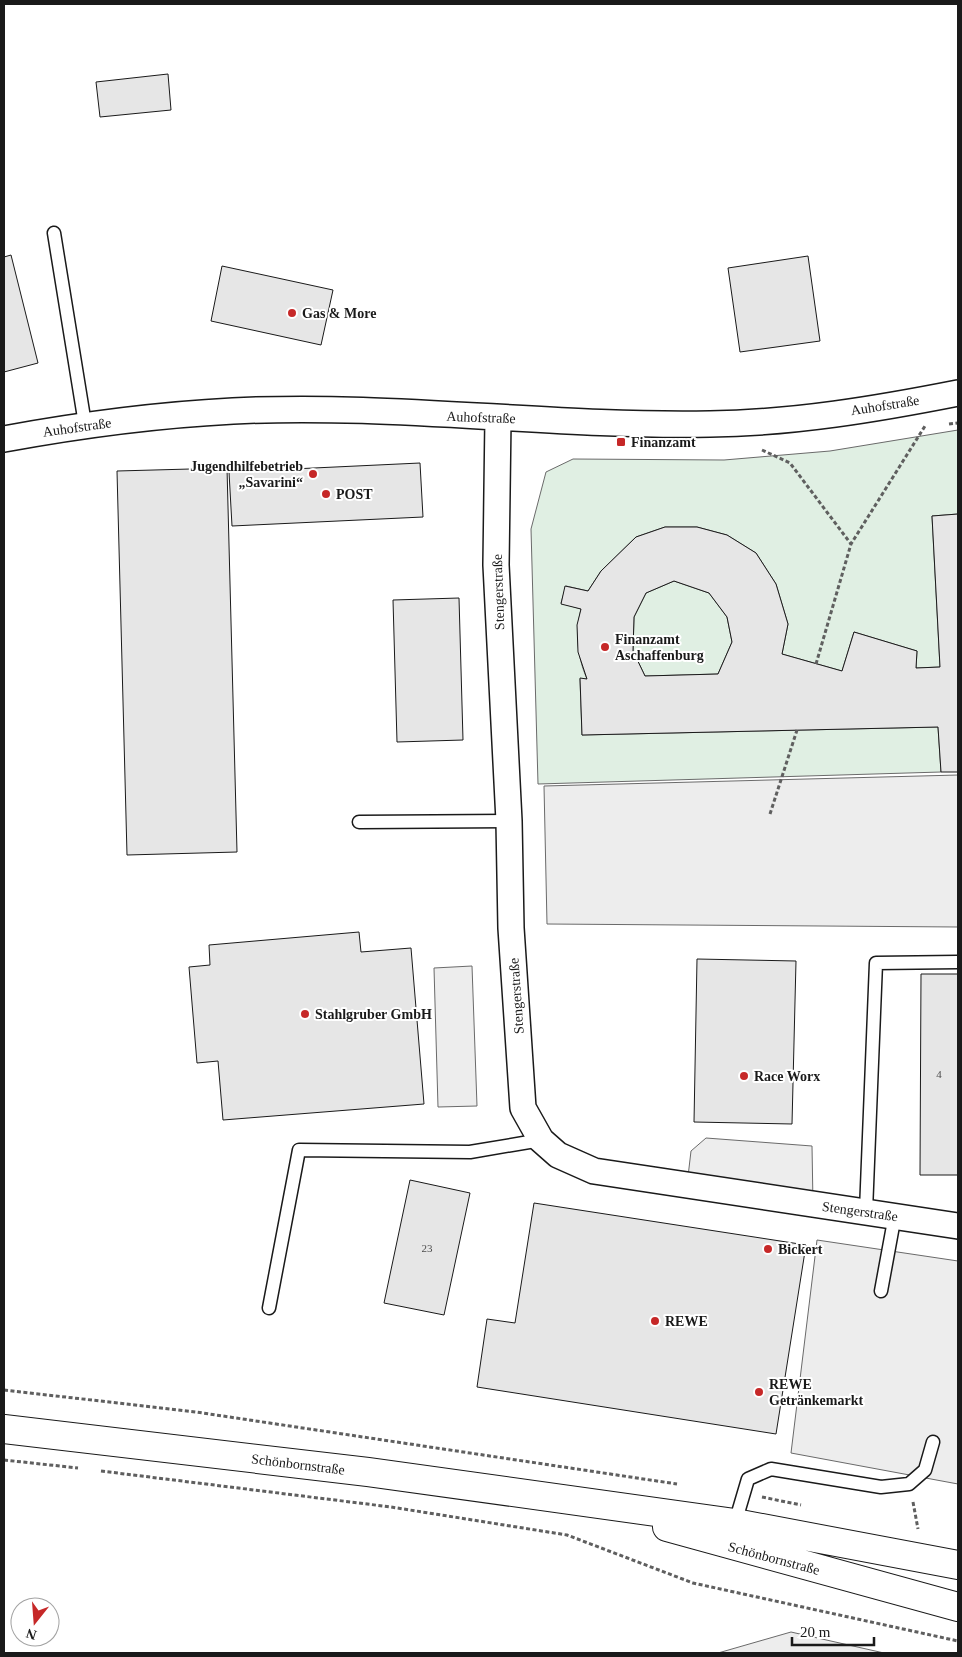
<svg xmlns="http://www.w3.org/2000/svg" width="962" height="1657" font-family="Georgia,serif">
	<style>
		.green { fill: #e0efe3; stroke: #6a6a6a }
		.parking { fill: #ededed; stroke: #6a6a6a }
		.building { fill: #e6e6e6; stroke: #1a1a1a; fill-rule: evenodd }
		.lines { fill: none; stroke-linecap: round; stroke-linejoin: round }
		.lane-casing { stroke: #1a1a1a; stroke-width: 15 }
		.street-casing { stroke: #1a1a1a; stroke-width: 28 }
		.primary-casing { stroke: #1a1a1a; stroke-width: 30 }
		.path { stroke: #5f5f5f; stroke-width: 3; stroke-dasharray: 4 2.5; stroke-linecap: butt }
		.lane { stroke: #fff; stroke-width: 12 }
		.street { stroke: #fff; stroke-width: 25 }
		.primary { stroke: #fff; stroke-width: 28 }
		.poi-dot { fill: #c62828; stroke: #fff; stroke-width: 2 }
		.labels { text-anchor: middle; stroke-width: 4; stroke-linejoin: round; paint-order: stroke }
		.number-label { font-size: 11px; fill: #4d4d4d }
		.poi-label { font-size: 14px; font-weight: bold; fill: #1a1a1a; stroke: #fff; text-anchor: start }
		.street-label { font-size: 14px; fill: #1a1a1a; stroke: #fff }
	</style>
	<rect width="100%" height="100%" fill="#fff"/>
	<path class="green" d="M958,430V514L932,516L940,667L916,668L917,651L854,632L842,671L782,654L788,624L776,584L756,553L727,535L697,527H665L636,537L601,571L588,591L566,586L561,603L581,609C575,633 577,656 587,679H580L582,735L938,727L941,772L538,784L531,529L546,472L573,459L724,460L830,451Z
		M674,581L709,593L727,617L732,642L718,674L645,676L633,651L634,617L646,593Z"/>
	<path class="parking" d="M958,775V927L547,924L544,786Z
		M472,966L477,1106L438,1107L434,968Z
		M706,1138L812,1146L813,1204L687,1185L691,1151Z
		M817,1240L958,1261V1484L791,1453Z
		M791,1632L884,1653H718Z"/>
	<path class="building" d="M168,74L171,110L100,117L96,82Z
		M11,255L38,363L4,372V257Z
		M808,256L820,341L740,352L728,268Z
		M222,266L333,290L321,345L211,321Z
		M420,463L423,517L232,526L229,472Z
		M227,468L237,852L127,855L117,471Z
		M958,514V772H941L938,727L582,735L580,678L587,679L578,652L577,625L581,609L561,604L565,586L588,591L601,571L636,537L665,527H697L727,535L756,553L776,584L788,624L782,654L842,671L854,632L917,651L916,668L940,667L932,516ZM674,581L709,593L727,617L732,642L718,674L645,676L633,651L634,617L646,593Z
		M459,598L463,740L397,742L393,600Z
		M359,932L361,952L411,948L424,1104L223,1120L218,1061L197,1063L189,967L210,965L209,945Z
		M697,959L796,961L792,1124L694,1122Z
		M921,974H958V1175H920Z
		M410,1180L470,1193L444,1315L384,1303Z
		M534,1203L806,1245L776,1434L477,1387L487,1319L515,1323Z"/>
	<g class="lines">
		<g class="lane-casing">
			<path id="lane" d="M54,233L85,424
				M359,822L509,821
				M866,1211L876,963L958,962
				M881,1291L895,1215
				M269,1308L299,1150L470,1152L541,1140
				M735,1523L748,1479L771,1469L881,1487L909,1484L925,1470L933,1442"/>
		</g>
		<g class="street-casing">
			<path id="street" d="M498,418L496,565L509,821L511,928L523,1108L541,1140L558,1155L594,1171L958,1226
				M4,439C80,425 156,415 233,411C392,403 551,427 710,424C793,423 877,409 958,393"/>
		</g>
		<g class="primary-casing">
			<path id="primary" d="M4,1429L368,1472L735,1523L958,1565
				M667,1527L958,1607"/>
		</g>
		<path class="path" d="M949,424L958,423
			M762,450L790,463L851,544
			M816,664L851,544L925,426
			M770,814L797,730
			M4,1390L196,1412L677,1484
			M4,1460L78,1468
			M101,1471L391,1507L567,1535L693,1583L958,1641
			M762,1497L801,1505
			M913,1502L918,1529"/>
		<use href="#lane" class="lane"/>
		<use href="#street" class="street"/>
		<use href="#primary" class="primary"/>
	</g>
	<g class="poi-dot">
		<circle cx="292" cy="313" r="5"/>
		<rect x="616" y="437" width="10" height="10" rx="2.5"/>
		<circle cx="313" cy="474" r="5"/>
		<circle cx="326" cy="494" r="5"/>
		<circle cx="605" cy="647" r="5"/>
		<circle cx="305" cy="1014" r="5"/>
		<circle cx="744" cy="1076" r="5"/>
		<circle cx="768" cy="1249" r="5"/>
		<circle cx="655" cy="1321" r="5"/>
		<circle cx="759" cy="1392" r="5"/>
	</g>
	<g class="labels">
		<g class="number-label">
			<text x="939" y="1078">4</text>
			<text x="427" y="1252">23</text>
		</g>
		<g class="poi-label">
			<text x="302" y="318">Gas &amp; More</text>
			<text x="631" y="447">Finanzamt</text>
			<text x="303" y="471" text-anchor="end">Jugendhilfebetrieb<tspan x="303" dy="16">„Savarini“</tspan></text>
			<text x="336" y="499">POST</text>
			<text x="615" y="644">Finanzamt<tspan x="615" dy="16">Aschaffenburg</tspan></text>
			<text x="315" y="1019">Stahlgruber GmbH</text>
			<text x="754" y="1081">Race Worx</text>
			<text x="778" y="1254">Bickert</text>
			<text x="665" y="1326">REWE</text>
			<text x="769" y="1389">REWE<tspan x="769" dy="16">Getränkemarkt</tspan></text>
		</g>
		<g class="street-label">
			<text transform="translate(885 405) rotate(-9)" y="5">Auhofstraße</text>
			<text transform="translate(481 417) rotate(2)" y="5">Auhofstraße</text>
			<text transform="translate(77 427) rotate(-8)" y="5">Auhofstraße</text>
			<text transform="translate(498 592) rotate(-92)" y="5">Stengerstraße</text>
			<text transform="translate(516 996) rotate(-94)" y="5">Stengerstraße</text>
			<text transform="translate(860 1211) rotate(8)" y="5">Stengerstraße</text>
			<text transform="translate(298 1464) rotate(7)" y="5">Schönbornstraße</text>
			<text transform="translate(774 1558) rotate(15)" y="5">Schönbornstraße</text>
		</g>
	</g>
	<rect width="962" height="1657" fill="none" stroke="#1a1a1a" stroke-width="10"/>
	<g transform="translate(35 1622) rotate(197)"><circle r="24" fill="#ffffff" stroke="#a3a3a3"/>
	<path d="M0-4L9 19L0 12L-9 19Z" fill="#c62828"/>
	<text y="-8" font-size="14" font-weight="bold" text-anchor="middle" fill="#1a1a1a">N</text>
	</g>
	<path d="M792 1637v8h82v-8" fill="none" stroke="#1a1a1a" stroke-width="2.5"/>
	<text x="800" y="1637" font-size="15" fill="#1a1a1a" stroke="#ffffff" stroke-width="4" paint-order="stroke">20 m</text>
</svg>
